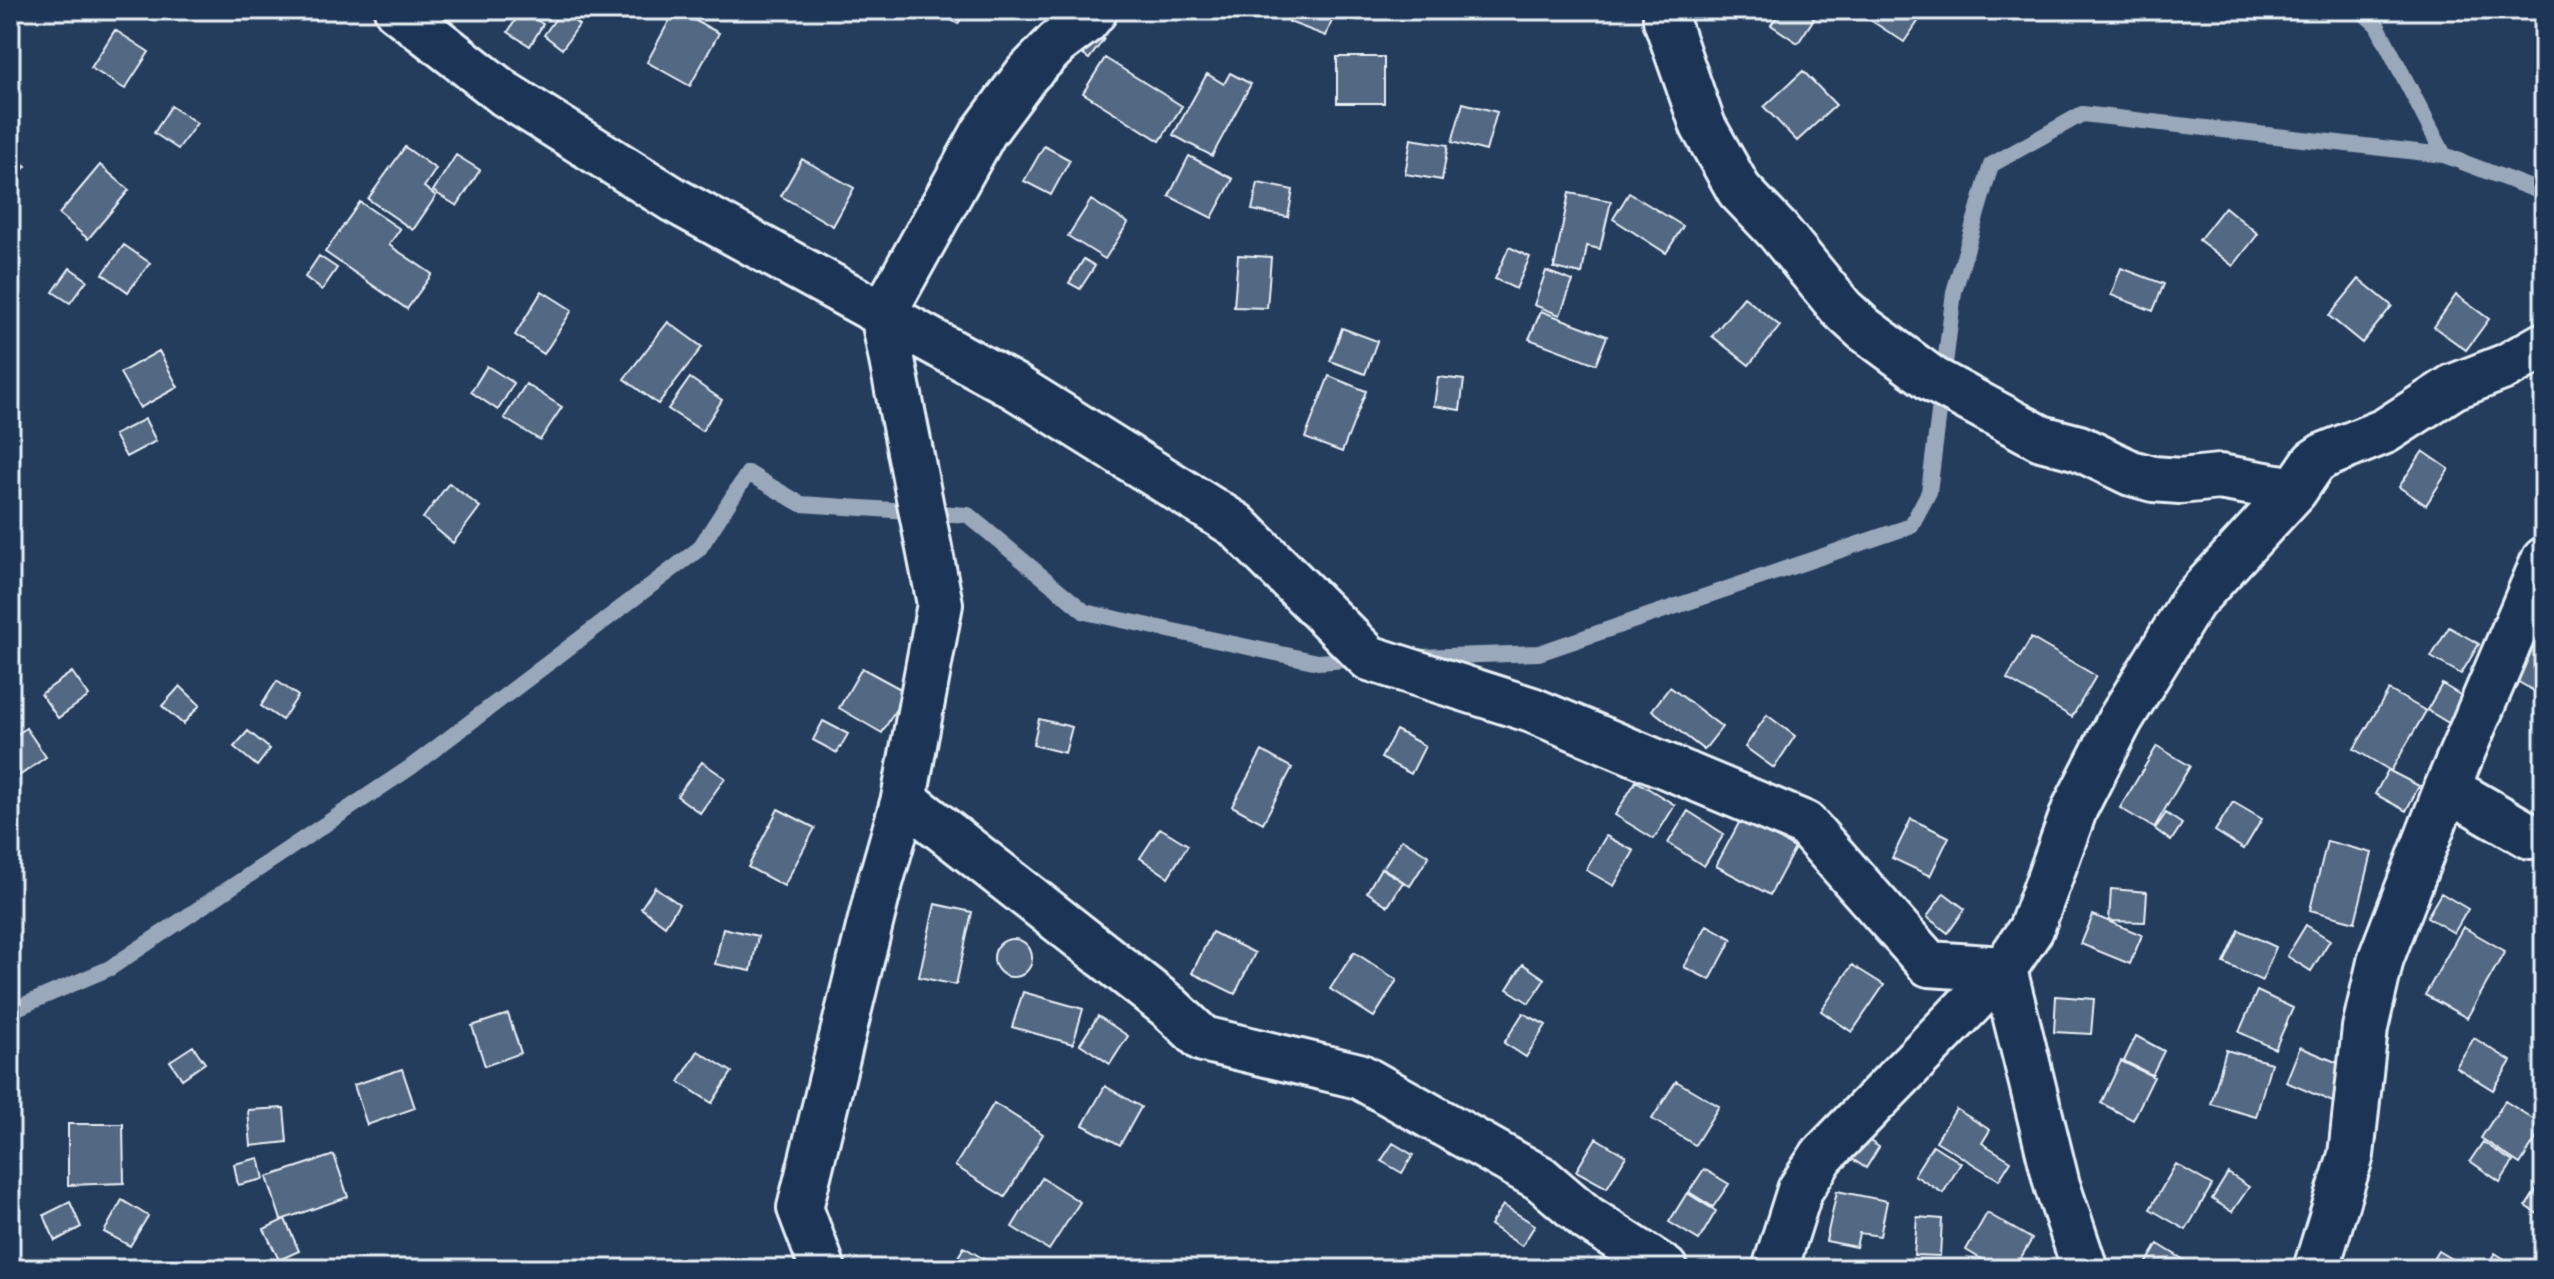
<svg xmlns="http://www.w3.org/2000/svg" width="2554" height="1279" font-family="Caveat,sans-serif">
	<style>
		.lines { fill: none; stroke-linecap: round; stroke-linejoin: round }
		.stream { stroke: #99a8ba; stroke-width: 16 }
		.building { fill: #536782; stroke: #e8f1f8; stroke-width: 2 }
		.street-casing { stroke: #e8f1f8; stroke-width: 50 }
		.street { stroke: #1d3557; stroke-width: 44 }
	</style>
	<rect width="100%" height="100%" fill="#253d5d"/>
	<filter id="ink" filterUnits="userSpaceOnUse"><feTurbulence type="fractalNoise" baseFrequency=".0125" numOctaves="2"/><feDisplacementMap in="SourceGraphic" scale="16" xChannelSelector="R" yChannelSelector="G"/><feConvolveMatrix kernelMatrix="1 2 1 2 8 2 1 2 1" color-interpolation-filters="sRGB"/></filter>
	<g filter="url(#ink)">
		<g class="lines">
			<path class="stream" d="M2360,10L2377,25L2444,155
				M1417,657L1539,653L1911,526L1929,492L1954,292L1991,165L2082,114L2444,155L2544,193
				M10,1011L110,968L411,767L699,549L748,473L801,504L968,515L1085,612L1318,662L1362,659"/>
		</g>
		<path class="building" d="M675,10L719,33L690,86L647,62Z
			M934,10H966L958,24Z
			M1294,10H1336L1326,36L1289,22Z
			M1781,10H1811L1817,14L1798,43L1771,25Z
			M1868,10H1926L1904,42L1864,16Z
			M521,11L543,24L530,46L508,32Z
			M561,11L579,25L562,49L544,35Z
			M1091,29L1104,39L1089,59L1075,49Z
			M115,30L149,52L125,89L91,68Z
			M1337,57H1384V103H1337Z
			M1105,58L1182,106L1160,141L1083,93Z
			M1803,71L1836,105L1797,141L1764,107Z
			M1230,73L1251,84L1212,156L1173,135L1207,74L1224,84Z
			M1463,103L1497,112L1486,151L1452,142Z
			M171,106L197,123L178,149L154,133Z
			M1411,139L1448,145L1442,180L1405,174Z
			M1044,146L1070,160L1051,195L1024,181Z
			M405,147L436,169L424,187L436,196L413,230L368,199Z
			M10,153L26,166L10,184Z
			M456,155L480,170L457,206L433,191Z
			M1189,156L1233,179L1212,218L1169,196Z
			M802,159L854,188L833,226L781,196Z
			M100,165L129,190L88,239L59,214Z
			M1258,183L1293,190L1288,217L1252,210Z
			M1569,193L1611,201L1600,249L1587,246L1582,274L1554,268Z
			M1629,193L1683,226L1666,253L1613,219Z
			M1091,200L1128,223L1105,259L1068,236Z
			M360,202L400,229L389,245L432,274L407,309L325,252Z
			M2225,207L2258,234L2233,266L2199,240Z
			M124,245L150,263L128,292L103,274Z
			M1509,247L1530,257L1516,289L1495,279Z
			M1238,255L1271,257L1267,308L1234,307Z
			M319,256L337,268L322,290L305,277Z
			M1084,259L1095,266L1080,289L1069,283Z
			M70,268L87,280L70,303L53,292Z
			M2121,268L2164,284L2153,311L2111,295Z
			M1546,271L1573,281L1560,315L1534,305Z
			M2359,279L2392,306L2362,343L2329,316Z
			M542,291L572,310L544,354L515,335Z
			M2456,295L2489,319L2466,350L2434,327Z
			M1744,297L1780,326L1749,365L1712,336Z
			M1541,311L1607,336L1596,364L1529,339Z
			M668,322L702,347L658,404L624,379Z
			M1342,328L1377,341L1365,374L1330,361Z
			M159,351L178,387L140,408L120,373Z
			M487,366L514,383L498,410L471,392Z
			M1329,376L1366,391L1342,452L1305,438Z
			M1438,377L1464,380L1460,410L1434,406Z
			M690,378L722,400L702,431L668,409Z
			M526,384L562,407L540,440L504,418Z
			M145,419L156,441L126,457L114,435Z
			M2423,451L2449,469L2426,505L2399,487Z
			M449,483L480,507L453,543L423,518Z
			M2449,627L2479,644L2461,674L2431,657Z
			M2031,638L2096,676L2072,717L2007,679Z
			M2526,639L2544,650V675L2534,691L2505,674Z
			M862,668L906,692L882,733L839,708Z
			M72,672L89,696L58,718L41,694Z
			M277,681L298,696L282,720L261,706Z
			M2442,684L2467,699L2452,725L2427,710Z
			M180,686L200,705L183,724L162,706Z
			M1670,687L1722,727L1704,750L1652,710Z
			M2389,690L2426,711L2391,771L2354,749Z
			M1767,715L1795,736L1774,768L1745,747Z
			M1039,719L1072,727L1065,753L1033,745Z
			M823,721L848,734L837,753L813,740Z
			M26,728L46,757L19,776L10,763V740Z
			M1396,730L1425,746L1411,774L1381,758Z
			M248,731L270,749L257,766L234,747Z
			M2157,746L2190,766L2154,828L2120,808Z
			M1262,751L1292,768L1263,823L1232,806Z
			M702,762L725,778L700,813L677,796Z
			M2388,770L2419,786L2406,811L2375,794Z
			M1636,781L1675,805L1654,839L1615,815Z
			M2233,802L2262,819L2244,849L2215,831Z
			M778,809L815,828L784,886L748,867Z
			M1688,811L1724,834L1704,866L1668,843Z
			M2166,813L2182,824L2171,841L2155,829Z
			M1741,819L1795,848L1770,895L1716,866Z
			M1911,819L1949,837L1930,876L1892,858Z
			M1160,828L1188,845L1168,877L1140,858Z
			M1606,836L1634,851L1614,886L1586,870Z
			M1402,839L1429,856L1410,886L1383,868Z
			M2327,841L2372,853L2355,922L2310,910Z
			M1381,868L1403,882L1388,906L1367,892Z
			M655,887L679,904L665,926L641,908Z
			M2111,889L2147,892L2145,922L2109,921Z
			M1944,893L1965,909L1948,933L1927,917Z
			M2441,893L2468,909L2454,933L2427,917Z
			M935,904L972,912L956,985L919,977Z
			M2093,915L2142,935L2130,964L2081,944Z
			M1707,925L1732,939L1710,980L1684,967Z
			M2306,925L2330,940L2311,971L2287,956Z
			M2463,927L2505,951L2467,1018L2425,995Z
			M723,928L758,936L751,971L715,964Z
			M2239,930L2276,947L2262,981L2224,963Z
			M1212,932L1255,953L1235,994L1192,973Z
			M994 958a19 19 0 1 1 38 0a19 19 0 1 1-38 0Z
			M1354,952L1397,980L1374,1017L1330,989Z
			M1523,964L1545,979L1529,1003L1507,989Z
			M1852,965L1884,985L1852,1032L1821,1011Z
			M2257,991L2293,1008L2275,1049L2239,1032Z
			M1023,992L1083,1009L1073,1044L1012,1027Z
			M2056,996L2094,999L2091,1034L2054,1032Z
			M1523,1013L1546,1025L1526,1057L1504,1043Z
			M508,1014L521,1053L485,1066L472,1026Z
			M1098,1016L1128,1036L1110,1064L1080,1044Z
			M2136,1036L2164,1051L2152,1075L2124,1061Z
			M2474,1038L2511,1061L2493,1090L2456,1067Z
			M193,1046L205,1063L182,1079L170,1061Z
			M2300,1047L2357,1071L2342,1106L2286,1082Z
			M2226,1050L2271,1063L2256,1117L2211,1104Z
			M698,1051L732,1072L712,1103L679,1082Z
			M2121,1061L2154,1077L2133,1120L2101,1103Z
			M402,1069L415,1108L367,1125L354,1085Z
			M1676,1081L1719,1106L1695,1145L1652,1119Z
			M1105,1086L1141,1107L1120,1145L1083,1125Z
			M2505,1101L2544,1126L2520,1164L2481,1138Z
			M994,1103L1043,1134L1005,1197L955,1166Z
			M284,1108L287,1142L251,1146L248,1110Z
			M1956,1109L1990,1130L1982,1143L2011,1161L1999,1180L1936,1141Z
			M68,1124H123L124,1183L68,1185Z
			M1859,1134L1879,1147L1866,1168L1846,1155Z
			M1596,1138L1626,1156L1607,1188L1576,1171Z
			M2483,1142L2513,1162L2500,1182L2470,1161Z
			M1393,1143L1413,1155L1402,1173L1381,1161Z
			M1933,1145L1961,1163L1943,1193L1914,1175Z
			M334,1155L348,1197L281,1220L267,1177Z
			M259,1158L264,1179L238,1185L234,1164Z
			M2176,1164L2212,1185L2186,1230L2150,1209Z
			M1704,1169L1729,1184L1713,1207L1689,1192Z
			M2228,1173L2249,1187L2232,1212L2212,1199Z
			M1042,1178L1080,1202L1049,1250L1012,1227Z
			M2544,1178V1218L2526,1206Z
			M1837,1191L1887,1201L1880,1236L1859,1233L1856,1247L1826,1241Z
			M1687,1193L1716,1211L1699,1240L1669,1222Z
			M122,1200L148,1216L130,1246L104,1232Z
			M70,1202L81,1227L55,1241L44,1215Z
			M1503,1205L1535,1225L1522,1246L1490,1225Z
			M1987,1213L2032,1239L2014,1269H1998L1966,1250Z
			M1917,1217L1942,1219L1940,1256L1914,1255Z
			M285,1219L299,1251L279,1260L264,1229Z
			M2158,1244L2194,1266L2192,1269H2143Z
			M964,1247L987,1261L982,1269H951Z
			M2438,1251L2468,1269H2427Z
			M2495,1253L2520,1269H2485Z
			M1907,1261V1269H1866V1262Z"/>
		<g class="lines">
			<g class="street-casing">
				<path id="street" d="M397,10L505,94L674,200L1012,385L1236,525L1369,658L1532,710L1805,824L1929,964L2004,969
					M1666,10V20L1703,126L1739,190L1778,231L1842,309L1864,329L1932,379L2041,438L2079,448L2131,473L2153,479L2180,481L2219,477L2295,490
					M2447,788L2530,836L2544,834
					M904,799L1168,1006L1203,1039L1359,1076L1540,1178L1587,1218L1665,1269
					M823,1269L800,1208L880,883L904,799L940,604L883,314L984,132L1027,74L1057,43L1086,21L1095,10
					M1775,1269L1800,1190L1822,1156L2004,969
					M2085,1269L2057,1185L2004,969L2031,929L2075,808L2120,720L2193,601L2295,490L2314,462L2323,456L2385,431L2453,387L2507,366L2544,345
					M2316,1269L2351,1155L2365,1028L2381,958L2447,788L2544,560"/>
			</g>
			<use href="#street" class="street"/>
		</g>
	</g>
	<rect width="2554" height="1279" fill="none" stroke="#1d3557" stroke-width="40"/>
	<rect x="20" y="20" width="2514" height="1239" fill="none" stroke="#e8f1f8" stroke-width="3" filter="url(#ink)"/>
</svg>
